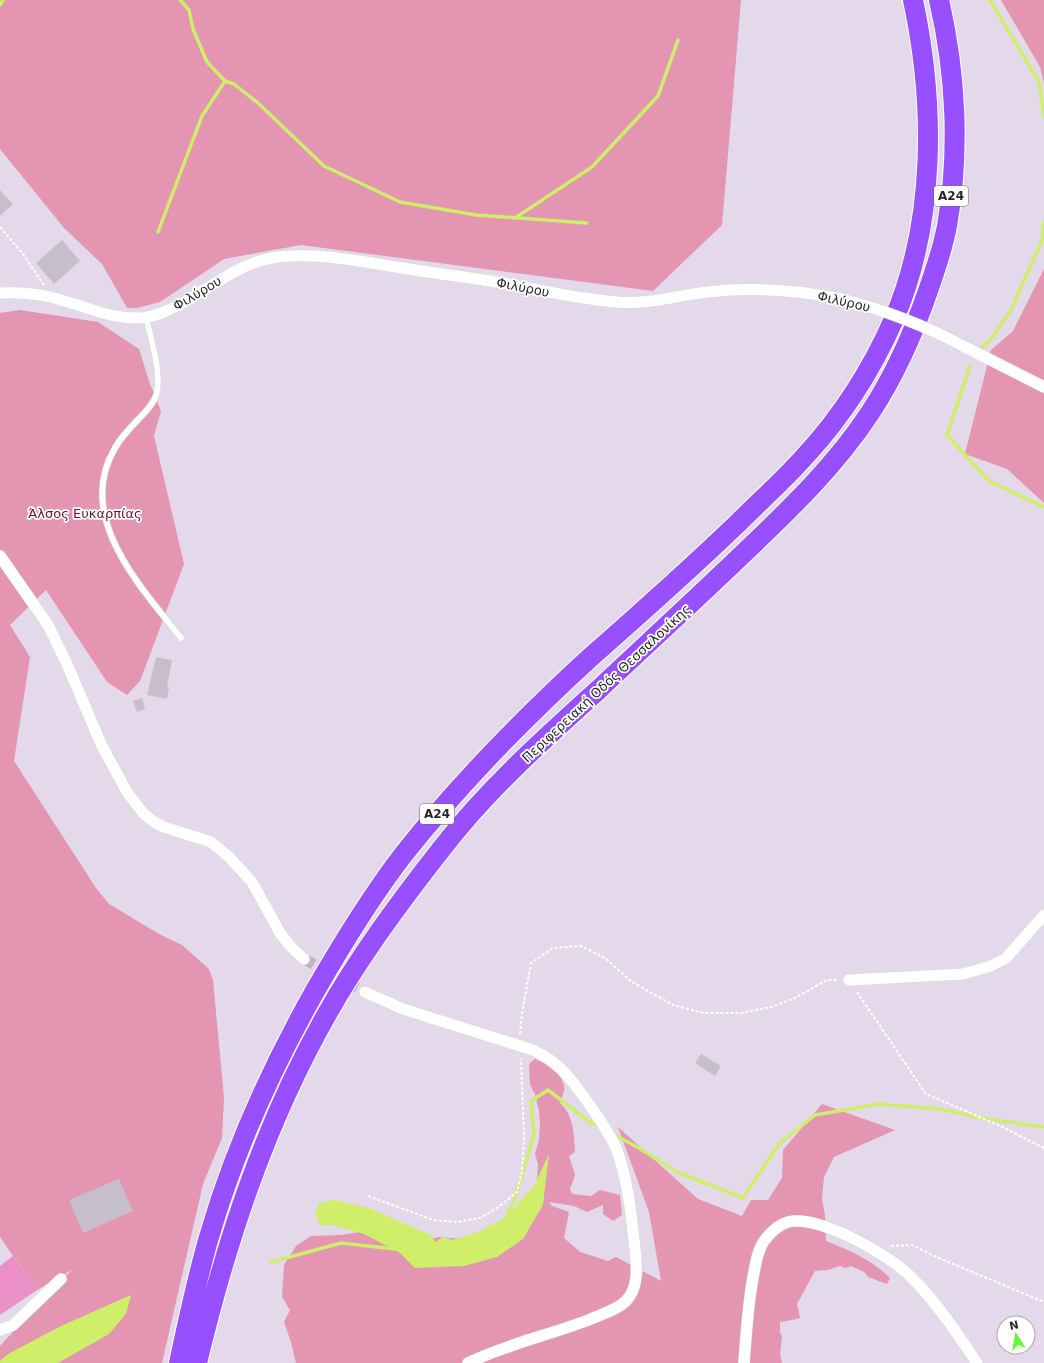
<svg xmlns="http://www.w3.org/2000/svg" width="1044" height="1363" font-family="'DejaVu Sans',sans-serif">
	<style>
		.green { fill: #e395b1 }
		.pitch { fill: #ea90c6 }
		.water { fill: #cfef6a }
		.lines { fill: none; stroke-linecap: round; stroke-linejoin: round }
		.stream { stroke: #cfef6a; stroke-width: 3.5 }
		.building { fill: #c7becc }
		.street-tunnel { stroke: #beb6c4; stroke-width: 11; stroke-dasharray: 11 5.5; stroke-linecap: butt }
		.lane-casing { stroke: #d3e2cf; stroke-width: 7 }
		.street-casing { stroke: #d3e2cf; stroke-width: 12 }
		.highway-casing { stroke: #fff; stroke-width: 22 }
		.path { stroke: #fff; stroke-width: 2; stroke-dasharray: 3 2; stroke-linecap: butt }
		.lane { stroke: #fff; stroke-width: 5.5 }
		.street { stroke: #fff; stroke-width: 11 }
		.highway { stroke: #9850ff; stroke-width: 20 }
		.street-bridge-casing { stroke: #d3e2cf; stroke-width: 12; stroke-linecap: butt }
		.street-bridge { stroke: #fff; stroke-width: 11 }
		.labels { text-anchor: middle; stroke-width: 3.5; stroke-linejoin: round; paint-order: stroke }
		.shield { fill: #fff; stroke: #686868; stroke-width: 1 }
		.shield-label { font-size: 12px; font-weight: bold; fill: #282828 }
		.street-label { font-size: 13px; fill: #282828; stroke: #fff }
		.park-label { font-size: 13px; fill: #65182a; stroke: #fff }
	</style>
	<rect width="100%" height="100%" fill="#e3d9eb"/>
	<path class="green" d="M0,0H741L722,225L653,291L301,245L224,259L160,302L137,308H127L102,264L64,228L0,149Z
		M1001,0H1044V83L1040,67Z
		M1044,269V503L1007,469L965,454L991,350L1013,331Z
		M20,310L98,322L139,349L150,384L161,411L154,436L184,564L140,681L127,695L107,682L46,590L10,625L30,657L14,761L96,888L109,904L159,934L182,945L209,969L213,980L224,1098L222,1138L203,1184L162,1363H0V1346L59,1282L73,1269L37,1290L0,1237V313Z
		M535,1059C546,1063 567,1077 564,1091C563,1095 561,1099 560,1103C574,1116 574,1134 575,1152L569,1156L575,1175L570,1189L572,1194L591,1196L600,1190L620,1195L622,1215L613,1221L603,1214V1205L587,1212L574,1206L549,1202L552,1206L569,1212L564,1238L580,1252L608,1261L616,1257L661,1281L649,1212L618,1127L698,1199L742,1216L751,1200H768L782,1178L783,1150L822,1104L895,1130L834,1157L824,1177L822,1199L825,1216L826,1241C849,1250 872,1260 890,1278L887,1284L868,1277L864,1272L851,1266L845,1268L840,1266L828,1270L815,1271L797,1304L800,1318L792,1320L780,1322V1332L782,1337L780,1354L782,1363H296L291,1342L284,1322L290,1310L282,1297L284,1265L296,1246L311,1236L341,1235L397,1226L430,1239L439,1237L461,1239H495L530,1197L537,1181L538,1164L535,1154L539,1140L540,1125L539,1111L535,1094L530,1085L529,1064Z"/>
	<path class="pitch" d="M13,1256L37,1290L0,1315V1266Z"/>
	<path class="water" d="M549,1154L543,1205L523,1239L497,1257L464,1266L415,1268L400,1253L364,1234L333,1225H320L315,1213L319,1203L335,1200L369,1208L433,1236L435,1242L443,1237L453,1240L480,1231L503,1219L534,1186Z
		M131,1295L126,1314L109,1334L58,1363H0V1361L8,1354L61,1326Z"/>
	<g class="lines">
		<path class="stream" d="M180,0L189,10L193,29L207,62L225,81L234,84L258,103L324,166L400,202L476,215L587,223
			M990,0L1039,82L1044,117
			M0,5L3,0
			M515,218L592,167L658,96L678,40
			M158,232L202,116L225,81
			M979,350L990,340L1011,310L1042,240L1044,221
			M970,366L947,435L989,481L1044,507
			M613,1134L639,1148L677,1172L743,1198L779,1144L815,1115L879,1104L938,1109L988,1119L1044,1127
			M506,1218L517,1192L534,1135L531,1101L548,1090L588,1121L600,1127
			M271,1262L341,1243L395,1249"/>
	</g>
	<path class="building" d="M0,190L13,204L0,216Z
		M62,240L80,261L54,284L36,263Z
		M156,657L172,660L167,687H169L167,699L147,695Z
		M142,698L145,709L137,712L133,701Z
		M701,1054L721,1066L715,1076L695,1063Z
		M119,1179L133,1211L83,1233L69,1200Z"/>
	<g class="lines">
		<path class="street-tunnel" d="M304,959L365,992"/>
		<g class="lane-casing">
			<path id="lane" d="M146,317C151,340 161,369 157,392C155,406 134,422 126,433C122,437 118,443 115,448C74,517 141,587 181,638"/>
		</g>
		<g class="street-casing">
			<path id="street" d="M0,293C22,292 44,294 64,301C90,308 112,319 140,318C157,317 173,308 188,300C217,283 244,261 278,257C320,252 362,262 403,268C436,274 469,277 502,283C540,290 578,299 617,302C648,305 678,295 708,292C752,287 798,290 842,299
				M963,346L1044,387
				M0,556L48,625L67,664L101,744L127,792L143,813L154,822L164,827L211,842L229,857L252,882L280,933L291,947L304,959
				M849,980L963,974L991,966L1006,958L1044,915
				M365,992L403,1009L533,1050C558,1062 568,1075 584,1097C595,1113 608,1130 616,1148C627,1177 631,1210 634,1240C636,1260 641,1285 626,1301C617,1310 602,1314 591,1319C550,1335 507,1344 468,1363
				M0,1330L13,1325L61,1279
				M744,1363C746,1333 748,1302 754,1272C756,1261 758,1250 764,1241C770,1233 778,1225 788,1222C819,1215 888,1254 910,1276C935,1300 958,1334 977,1363"/>
		</g>
		<g class="highway-casing">
			<path id="highway" d="M179,1363C188,1321 197,1278 209,1237C234,1151 271,1069 315,991C342,944 370,898 403,855C460,783 525,717 593,655C642,612 690,569 737,524C760,501 785,479 806,455C842,416 872,369 894,319C936,221 935,103 913,0
				M197,1363C226,1242 265,1123 327,1014C360,955 401,900 443,847C488,789 543,740 597,691C646,645 696,599 745,552C790,509 836,465 870,413C895,375 914,332 929,288C936,268 943,247 947,226C960,152 956,73 939,0"/>
		</g>
		<path class="path" d="M0,227L23,254L44,285
			M857,992L926,1094L996,1124L1044,1148
			M520,1034L522,1013L531,963L553,948L581,946L605,958L632,982L673,1005L704,1013H741L771,1007L795,998L827,980H838
			M368,1196L433,1220L457,1222L480,1218L497,1208L517,1192L522,1172L524,1137L521,1059
			M891,1246L912,1245L934,1256L1044,1302"/>
		<use href="#lane" class="lane"/>
		<use href="#street" class="street"/>
		<use href="#highway" class="highway"/>
		<g class="street-bridge-casing">
			<path id="street-bridge" d="M842,299C884,310 924,325 963,346"/>
		</g>
		<use href="#street-bridge" class="street-bridge"/>
	</g>
	<g class="labels">
		<g class="shield">
			<rect x="934" y="186" width="34" height="20" rx="3"/>
			<rect x="420" y="804" width="34" height="20" rx="3"/>
		</g>
		<g class="shield-label">
			<text x="951" y="200">Α24</text>
			<text x="437" y="818">Α24</text>
		</g>
		<g class="street-label">
			<text transform="translate(523 287) rotate(11)" y="5">Φιλύρου</text>
			<text transform="translate(197 293) rotate(-31)" y="5">Φιλύρου</text>
			<text transform="translate(844 301) rotate(13)" y="5">Φιλύρου</text>
			<text transform="translate(606 683) rotate(-43)" y="5">Περιφερειακή Οδός Θεσσαλονίκης</text>
		</g>
		<g class="park-label">
			<text x="85" y="518">Άλσος Ευκαρπίας</text>
		</g>
	</g>
	<g transform="translate(1016 1335) rotate(348)"><circle r="19" fill="#ffffff" stroke="#a9a9a9"/>
	<path d="M0-3L7 15L0 10L-7 15Z" fill="#5ffb36"/>
	<text y="-6" font-size="11" font-weight="bold" text-anchor="middle" fill="#282828">N</text>
	</g>
</svg>
